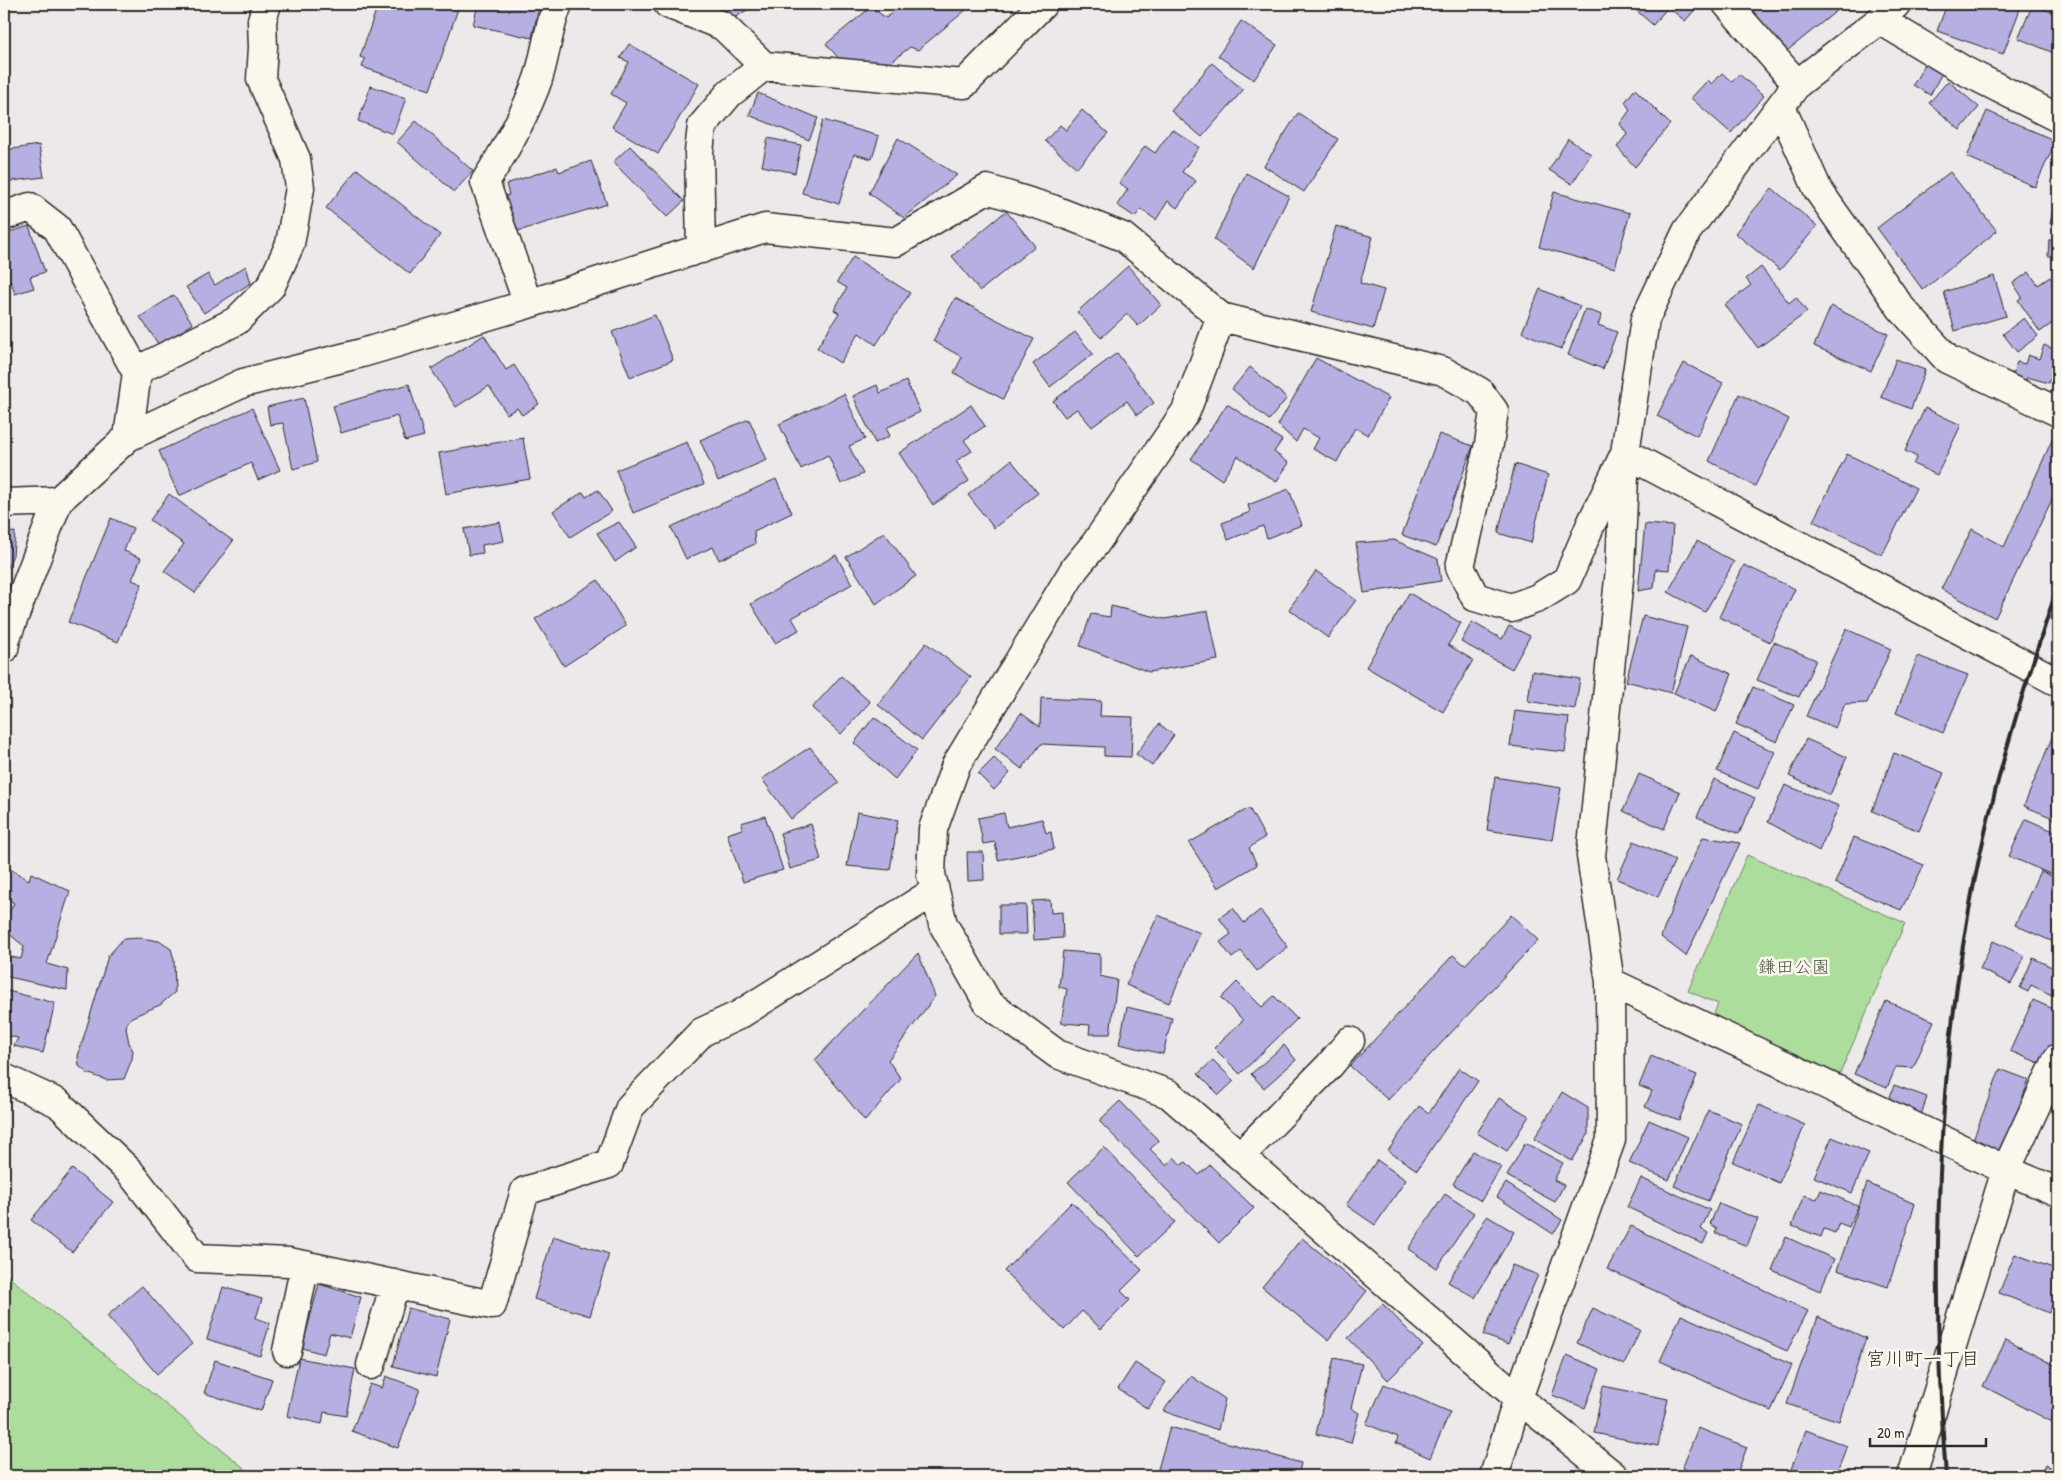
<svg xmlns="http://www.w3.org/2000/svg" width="2062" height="1480" font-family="'Patrick Hand','Klee One',sans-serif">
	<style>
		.green { fill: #addd9d; stroke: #6c8464 }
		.building { fill: #b6afe1; stroke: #2b2b2b }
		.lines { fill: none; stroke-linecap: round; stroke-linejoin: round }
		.minor-casing { stroke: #2b2b2b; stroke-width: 31 }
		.minor { stroke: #fbf7ec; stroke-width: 28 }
		.rail { stroke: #2b2b2b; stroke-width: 4 }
		.labels { text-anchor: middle; stroke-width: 5; stroke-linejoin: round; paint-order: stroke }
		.park-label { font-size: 18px; fill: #4c5848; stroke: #fbf7ec }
		.neighbourhood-label { font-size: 19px; fill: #2b2b2b; stroke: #fbf7ec }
	</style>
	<rect width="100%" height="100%" fill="#ede9ea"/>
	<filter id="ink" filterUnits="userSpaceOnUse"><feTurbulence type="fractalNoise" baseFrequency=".02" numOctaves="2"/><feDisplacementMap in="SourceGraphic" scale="10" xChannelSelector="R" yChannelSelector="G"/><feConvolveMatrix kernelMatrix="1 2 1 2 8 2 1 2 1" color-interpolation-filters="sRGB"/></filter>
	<g filter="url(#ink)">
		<path class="green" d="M1747,855L1905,923L1832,1092L1704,1037L1718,1004L1688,991Z
			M4,1273L254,1476H4Z"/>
		<path class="building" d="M391,4H453L459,6L430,90L362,67L365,59L360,57L377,7H390Z
			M478,4H524L539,7L532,38L473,25Z
			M725,4H757L734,18Z
			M901,4H973L918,50L910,47L887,65L844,64L826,44L871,7L886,18Z
			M1629,4H1700L1685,21L1668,7L1653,25Z
			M1748,4H1845L1782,55L1744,7Z
			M1947,4H2022L2003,54L1937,31Z
			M2033,4L2058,15V49L2056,54L2018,38Z
			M1241,21L1277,45L1254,80L1218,56Z
			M629,44L699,84L658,154L612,127L626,103L611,94L629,62L620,58Z
			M1212,63L1243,90L1202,137L1171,111Z
			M1925,64L1942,73L1930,95L1913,85Z
			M1722,73L1732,82L1739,74L1764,96L1731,133L1691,98L1708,80L1712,84Z
			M1948,81L1979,107L1960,130L1929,103Z
			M371,86L406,98L393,134L358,121Z
			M1635,89L1670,124L1635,167L1617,147L1627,134L1620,124L1630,110L1625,102Z
			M758,93L818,118L809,140L749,115Z
			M1082,110L1108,133L1077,168L1045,141L1060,125L1066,130Z
			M1987,111L2056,141L2035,187L1967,157Z
			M1298,113L1338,139L1304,192L1264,166Z
			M823,120L879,136L872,159L854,154L839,204L802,193Z
			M416,121L473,171L454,192L397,142Z
			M1172,129L1199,147L1182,172L1196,181L1177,208L1168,201L1156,220L1141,209L1135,217L1117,205L1128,189L1119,183L1145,146L1155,153Z
			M768,138L801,145L795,173L762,166Z
			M898,138L957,175L904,218L869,193Z
			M1568,139L1591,154L1572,184L1549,170Z
			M39,145L44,177L4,182V150Z
			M630,146L684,201L667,217L613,162Z
			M591,161L607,204L515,232L501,196L509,195L506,184L557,167L559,172Z
			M357,169L440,235L410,274L326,208Z
			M1950,172L1997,231L1923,290L1877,228Z
			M1246,173L1289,196L1254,268L1214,240Z
			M1772,188L1817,226L1780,270L1735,233Z
			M2057,191H2058V226L2050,224Z
			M1554,192L1630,213L1615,268L1539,247Z
			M1006,211L1035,246L980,291L952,256Z
			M29,226L45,272L30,277L34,288L15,294L11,282L4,285V234Z
			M1336,226L1373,237L1360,283L1384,290L1373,329L1311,312Z
			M2049,240H2058V256H2048Z
			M853,257L910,293L876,345L859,333L840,363L817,348L839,313L834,310L847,288L837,282Z
			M246,266L251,283L204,313L186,287L208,274L215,285Z
			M1128,266L1161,305L1138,326L1127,314L1101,338L1077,312Z
			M1761,267L1789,303L1796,297L1807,312L1758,348L1725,305L1751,285L1746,279Z
			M2029,272L2038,285L2050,277L2058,290V319L2040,332L2018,300L2022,297L2013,283Z
			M1994,276L2006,316L1955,331L1944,292Z
			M1540,289L1580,306L1561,349L1522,332Z
			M174,295L193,324L159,345L140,317Z
			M955,298L1034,339L1003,399L954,373L962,357L933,341Z
			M1831,306L1888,334L1871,371L1814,346Z
			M1585,309L1602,315L1598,325L1617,332L1603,369L1568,355Z
			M655,315L673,360L630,377L612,332Z
			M2024,318L2038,336L2017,352L2003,334Z
			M1075,332L1093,354L1050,387L1033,364Z
			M484,335L506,370L514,365L539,404L522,415L517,408L507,414L489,386L456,407L431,369Z
			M2044,345L2058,351V360L2049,383L2027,377L2026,382L2012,377L2017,362L2025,364L2028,355L2039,359Z
			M1117,353L1154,403L1137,415L1127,401L1092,427L1077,409L1065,417L1053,401Z
			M1316,358L1389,398L1368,435L1355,428L1337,462L1313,449L1319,438L1303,429L1296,442L1278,425Z
			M1896,359L1925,370L1911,409L1881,397Z
			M1684,363L1723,383L1697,436L1657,416Z
			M1250,367L1287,398L1269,420L1232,389Z
			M906,381L920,412L886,428L890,436L875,443L853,396L877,385L880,393Z
			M409,384L424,436L405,441L397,416L341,433L333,406Z
			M844,394L865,439L849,446L863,474L841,484L828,455L801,469L779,424Z
			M1739,394L1789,419L1755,486L1709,461Z
			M304,398L317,462L293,469L283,423L270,425L267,407Z
			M1227,404L1282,440L1274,452L1289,463L1276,482L1238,456L1222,480L1191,459Z
			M971,405L985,426L964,440L972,451L956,461L969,481L933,505L899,453Z
			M252,408L280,470L258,480L251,463L179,496L159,451Z
			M1925,408L1961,425L1937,475L1913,464L1917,457L1905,451Z
			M749,419L767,460L718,481L700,440Z
			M1439,434L1473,446L1436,547L1402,535Z
			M523,438L530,479L446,494L439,453Z
			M2052,440L2058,443V487L1995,618L1941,589L1972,529L2004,547Z
			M687,442L704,484L633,513L616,470Z
			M1847,454L1916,488L1882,555L1813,521Z
			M1011,460L1038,493L994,528L968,495Z
			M1515,464L1548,475L1531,543L1498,533Z
			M776,479L792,513L754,531L755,544L719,560L713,547L686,559L671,527Z
			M1289,489L1302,525L1267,538L1263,526L1228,540L1222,523L1250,512L1248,505Z
			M598,490L612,511L570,537L553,511L583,492L586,497Z
			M169,494L233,541L195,593L164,571L184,544L150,520Z
			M111,518L133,528L124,551L141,558L132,580L142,584L118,642L68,622Z
			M500,522L504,541L482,545L483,553L469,555L464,529Z
			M619,522L636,547L615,562L597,533Z
			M1645,524L1673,526L1669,570L1656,569L1654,588L1638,591Z
			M15,532L13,555L4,575V533Z
			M884,532L916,576L876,604L846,557Z
			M1394,540L1438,559L1441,581L1364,593L1356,543Z
			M1697,541L1734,562L1705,612L1668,592Z
			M836,555L852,584L792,618L799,630L775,643L751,604Z
			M1744,565L1795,589L1770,642L1719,617Z
			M1316,571L1356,600L1328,638L1289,609Z
			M598,580L626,626L564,666L535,619Z
			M1409,593L1461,623L1448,645L1473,660L1443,712L1366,667Z
			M1111,606L1165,619L1208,611L1218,660L1149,672L1080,646L1091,614L1110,617Z
			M1643,616L1687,627L1671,693L1626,681Z
			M1472,622L1502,639L1509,626L1530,636L1512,669L1461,642Z
			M1846,629L1891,649L1867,703L1845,704L1835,728L1806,716Z
			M1774,642L1816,660L1799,697L1757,680Z
			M926,643L971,677L922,740L878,705Z
			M1691,656L1732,674L1716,712L1674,693Z
			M1918,656L1968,675L1943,733L1896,713Z
			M1532,671L1580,679L1575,709L1528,701Z
			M841,676L870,702L841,734L812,708Z
			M1753,687L1794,705L1777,742L1736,724Z
			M1041,698L1101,701L1100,716L1133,717L1131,757L1104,756V747L1041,744L1022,769L995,749L1021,713L1040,727Z
			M1515,711L1569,717L1565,752L1510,746Z
			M874,717L917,750L895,779L854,743Z
			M1159,724L1174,735L1152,766L1136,754Z
			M2055,730L2058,731V820L2024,806Z
			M1734,733L1775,752L1758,789L1717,771Z
			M1806,739L1847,757L1830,795L1789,776Z
			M810,747L839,783L791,819L762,779Z
			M1894,753L1944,773L1919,831L1872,811Z
			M994,758L1010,773L994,790L978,774Z
			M1639,774L1680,792L1664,829L1623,811Z
			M1495,777L1561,788L1552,840L1487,830Z
			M1714,779L1755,798L1739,834L1697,817Z
			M1785,785L1839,806L1819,851L1768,822Z
			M1249,808L1265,837L1249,848L1257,865L1218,888L1189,843Z
			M857,812L898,820L890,870L847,866Z
			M1004,813L1007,827L1042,819L1046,833L1051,832L1054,849L998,860L995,842L983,844L978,818Z
			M765,816L783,870L743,882L727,834L742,829L741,823Z
			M2026,819L2058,833V856L2050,874L2009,856Z
			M811,824L821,860L790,869L780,833Z
			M1703,837L1740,843L1686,956L1661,937L1681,884Z
			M1854,837L1924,865L1901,910L1835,883Z
			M1634,841L1675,860L1658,897L1617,879Z
			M967,852H983L984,880L968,881Z
			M10,869L29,880L31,873L70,891L47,964L68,970L67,990L4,976V963L7,956L21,959L24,946L4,930V923L14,903L4,897V880Z
			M2040,871L2058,879V944L2015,925Z
			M1050,900L1051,913L1062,912L1063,938L1034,940L1032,901Z
			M999,905H1026L1027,934H999Z
			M1233,908L1244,923L1260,910L1288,947L1257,971L1241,951L1232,958L1220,942L1231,934L1219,918Z
			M1158,915L1200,933L1169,1003L1126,985Z
			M1511,915L1538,940L1388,1100L1350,1066L1453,955L1465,965Z
			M141,938L159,941L171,949L174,959L175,992L160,1005L132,1017L127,1023L126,1028L129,1043L133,1051L132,1059L124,1079L106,1080L87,1073L79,1066L78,1056L108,956L123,939Z
			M1993,941L2025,956L2011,984L1980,969Z
			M1063,951L1100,954V976L1117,980L1110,1034H1089L1090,1025L1061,1023L1067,989L1059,987Z
			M918,953L935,996L888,1060L901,1079L865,1121L815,1060Z
			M2033,958L2058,970V998L2031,985L2028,992L2020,988Z
			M1237,982L1262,1007L1274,996L1297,1019L1240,1074L1214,1048L1243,1020L1221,998Z
			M4,990L55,1003L43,1053L14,1046L18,1038L4,1035Z
			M2033,1000L2058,1011V1033L2044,1065L2010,1051Z
			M1886,1001L1934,1021L1913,1068L1896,1067L1887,1088L1854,1074Z
			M1127,1007L1172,1018L1163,1054L1119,1044Z
			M1284,1045L1296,1060L1264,1088L1251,1074Z
			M1651,1056L1697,1075L1679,1120L1645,1107L1652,1091L1639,1086Z
			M1213,1060L1234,1081L1219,1095L1198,1074Z
			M1459,1068L1478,1081L1417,1170L1388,1151L1419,1106L1429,1113Z
			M2000,1069L2029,1080L2002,1153L1972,1142Z
			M1894,1085L1927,1097L1918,1124L1886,1110Z
			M1562,1092L1588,1108V1135L1572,1161L1534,1139Z
			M1499,1098L1529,1116L1507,1151L1477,1133Z
			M1120,1101L1159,1141L1150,1149L1166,1165L1174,1157L1181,1165L1186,1162L1199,1175L1210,1165L1254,1208L1219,1243L1099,1121Z
			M1759,1105L1805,1125L1779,1183L1733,1162Z
			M1708,1110L1742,1124L1708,1201L1674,1186Z
			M1649,1120L1688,1137L1669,1180L1629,1163Z
			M1832,1137L1869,1153L1852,1193L1814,1177Z
			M1525,1143L1563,1163L1554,1180L1564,1185L1555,1202L1507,1176Z
			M1104,1147L1175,1222L1139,1256L1068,1182Z
			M1473,1151L1501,1167L1481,1201L1453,1184Z
			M1377,1160L1406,1180L1375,1225L1346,1205Z
			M72,1169L113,1202L72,1252L31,1220Z
			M1641,1178L1710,1210L1701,1229L1708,1233L1703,1244L1627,1207Z
			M1506,1183L1562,1220L1553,1234L1497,1197Z
			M1867,1183L1915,1204L1888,1287L1837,1270Z
			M1821,1190L1858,1206L1849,1227L1839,1223L1835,1233L1824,1229L1821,1237L1792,1226L1804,1195L1817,1199Z
			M1445,1194L1474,1213L1437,1268L1408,1249Z
			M1072,1202L1142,1270L1121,1291L1130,1300L1101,1329L1082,1311L1064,1330L1004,1271Z
			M1719,1203L1758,1219L1747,1246L1715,1233L1717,1228L1710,1224Z
			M1487,1216L1514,1232L1475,1298L1448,1282Z
			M1631,1226L1808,1311L1787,1351L1607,1269Z
			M553,1236L609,1254L590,1316L534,1299Z
			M1786,1237L1834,1259L1820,1291L1772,1270Z
			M1302,1238L1367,1291L1328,1340L1262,1287Z
			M2015,1254L2058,1270V1290L2049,1313L1999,1293Z
			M1512,1265L1538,1275L1508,1344L1483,1335Z
			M319,1284L361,1297L350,1338L330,1333L324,1354L302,1348Z
			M142,1286L192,1344L157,1374L107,1316Z
			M223,1287L262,1299L256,1318L270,1323L260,1356L207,1339Z
			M1383,1304L1423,1346L1388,1380L1348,1338Z
			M408,1308L450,1319L436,1377L393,1366Z
			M1593,1308L1640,1330L1624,1365L1577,1343Z
			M1681,1315L1792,1365L1771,1411L1660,1361Z
			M1818,1317L1866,1338L1839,1421L1787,1404Z
			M2006,1340L2058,1367V1425L1983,1386Z
			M1567,1355L1600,1369L1585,1408L1552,1395Z
			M299,1358L355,1369L346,1416L324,1412L322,1424L287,1416Z
			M1334,1358L1362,1364L1351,1408L1359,1413L1351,1443L1316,1434Z
			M215,1360L272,1379L261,1411L204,1393Z
			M1135,1363L1166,1382L1148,1409L1118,1389Z
			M386,1376L420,1389L398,1448L352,1431L370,1384L382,1388Z
			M1191,1376L1225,1399L1218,1430L1163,1411Z
			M1384,1384L1450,1412L1430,1458L1396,1443L1398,1437L1366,1424Z
			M1603,1386L1668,1399L1658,1446L1594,1433Z
			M1170,1427L1301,1463L1298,1476H1156Z
			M1698,1428L1747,1447L1736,1476H1703L1682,1468Z
			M1806,1430L1847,1446L1835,1476H1811L1791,1469Z
			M2045,1465L2058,1471V1476H2040Z"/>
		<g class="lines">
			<g class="minor-casing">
				<path id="minor" d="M668,4L723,26L764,66L964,84L1043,4
					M1727,4L1797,84
					M1880,20L1963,70L2058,118
					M1781,107L1818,190L1901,308L1947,359L2058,412
					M4,216L30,207L57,228L137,373L128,437
					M701,249L699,152L702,126L729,94L764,66
					M528,304L485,182C506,149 525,116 538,79C546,54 548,28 558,4
					M1221,317L1443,371L1480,392L1494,411L1489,444L1460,567L1475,597L1511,608L1538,598L1567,580L1590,526L1625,453L2058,682
					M136,371L236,321L271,286L290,244L300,188L296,159L261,79L263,47L262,20L267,4
					M4,503L58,501
					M4,649L6,638L58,501L128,437L243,383L362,353L525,305L765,228L896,242L987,189L1052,209L1123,237L1221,317L1186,411L1095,544L1075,568L956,765L933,829L931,874L943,924L988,1003L1057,1054L1169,1094L1518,1398L1614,1476
					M1610,982L2006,1170L2058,1192
					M4,1078L58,1103L130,1172L197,1258L289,1262L492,1305L525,1191L609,1164L630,1107L702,1032L739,1015L935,891
					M1240,1156L1329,1066L1350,1041
					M287,1351L305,1265
					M371,1365L395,1284
					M1494,1476L1518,1398L1611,1140L1610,982L1591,856L1620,569L1625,453L1645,319L1687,231L1797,84L1880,20L1896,4
					M1912,1476L2006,1170L2058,1058"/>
			</g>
			<use href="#minor" class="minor"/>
			<path class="rail" d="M1946,1476C1930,1278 1936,1079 1974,883C1994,782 2025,684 2058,586"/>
		</g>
	</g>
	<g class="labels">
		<g class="park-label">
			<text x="1794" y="973">鎌田公園</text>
		</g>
		<g class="neighbourhood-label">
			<text x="1923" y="1365">宮川町一丁目</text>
		</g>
	</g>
	<rect width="2062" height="1480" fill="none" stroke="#fbf7ec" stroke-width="20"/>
	<rect x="10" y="10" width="2042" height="1460" fill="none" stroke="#2b2b2b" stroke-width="2" filter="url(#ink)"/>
	<path d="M1870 1438v8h116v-8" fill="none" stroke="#2b2b2b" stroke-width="2.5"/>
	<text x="1877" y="1438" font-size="15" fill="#2b2b2b" stroke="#fbf7ec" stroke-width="4" paint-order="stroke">20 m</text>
</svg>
